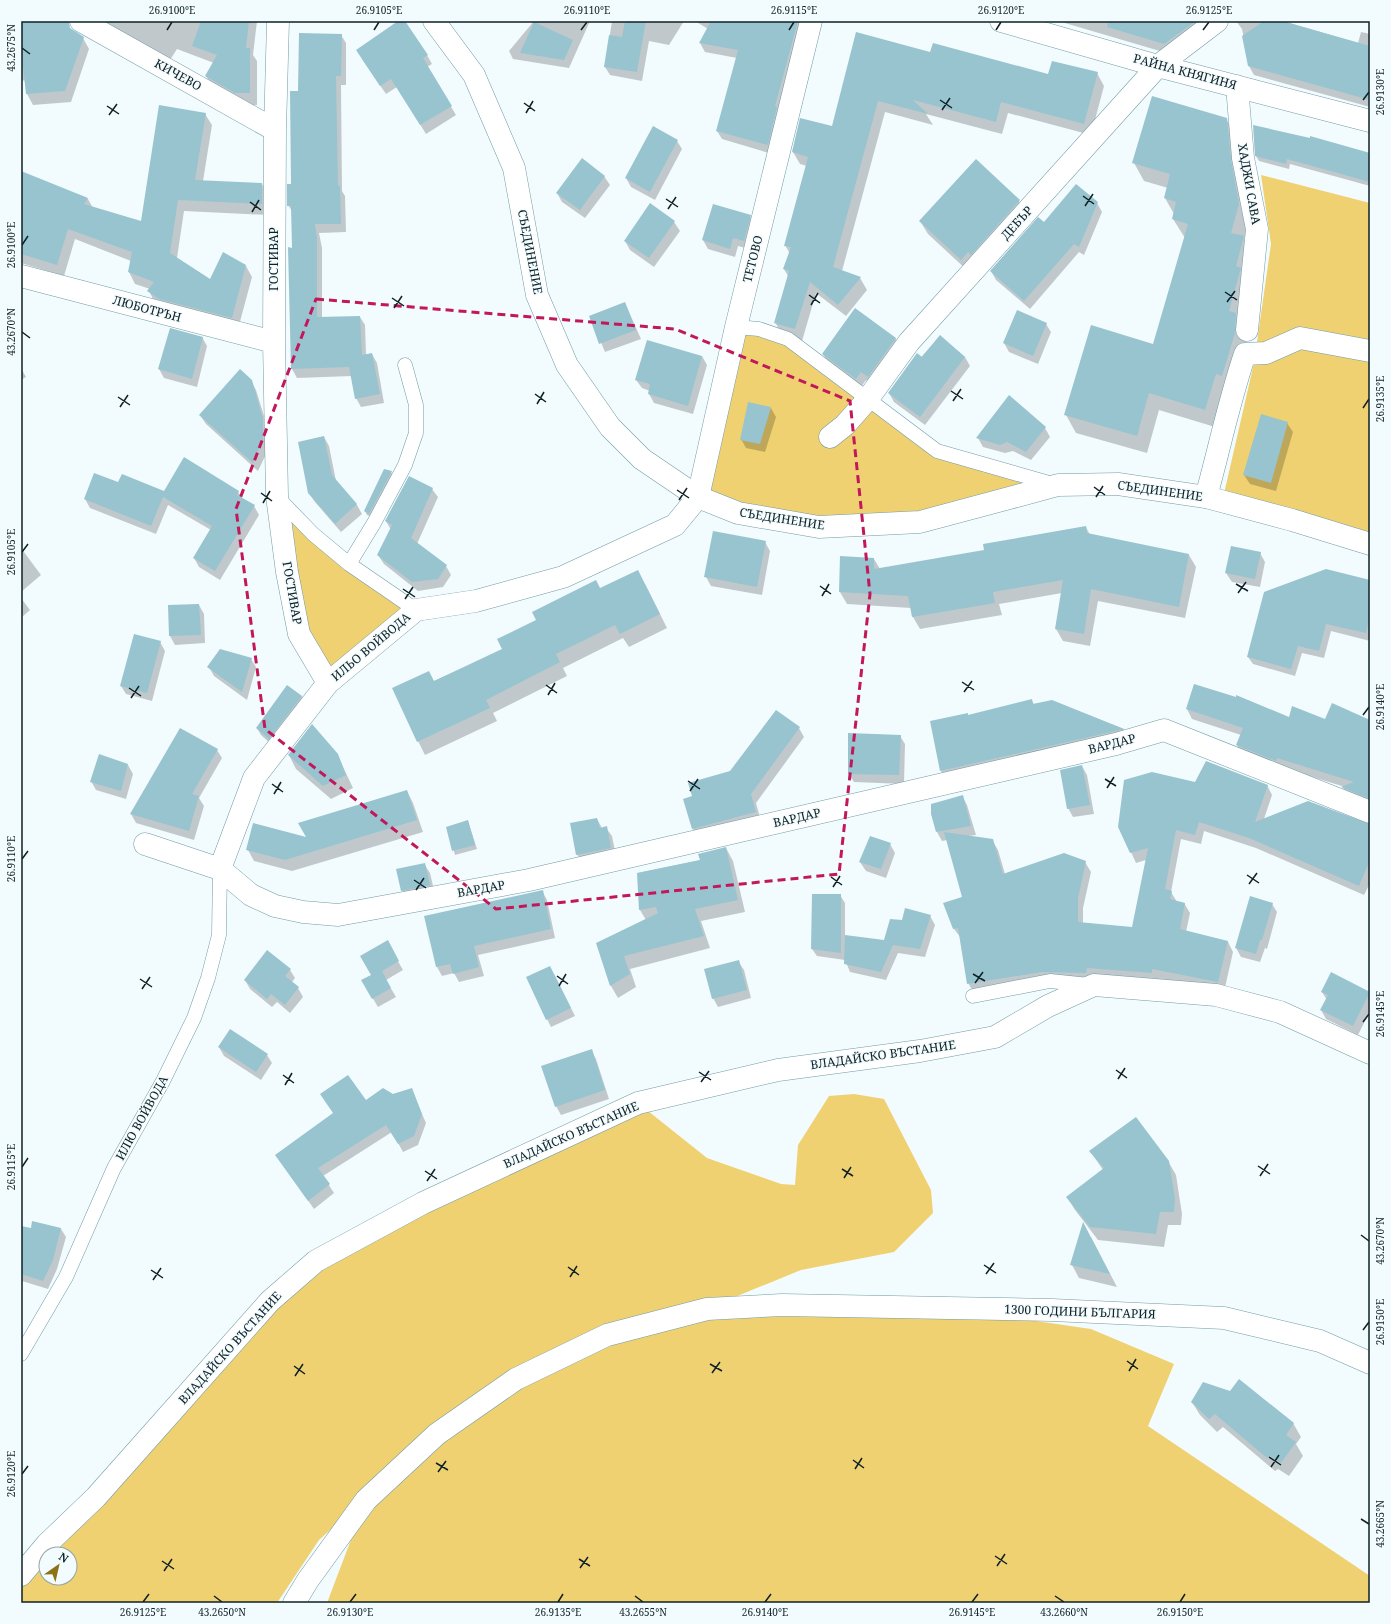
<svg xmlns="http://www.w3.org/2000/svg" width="1391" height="1624" font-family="'Noto Serif',serif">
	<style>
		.green { fill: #efd171; fill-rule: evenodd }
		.shadow { fill: #0003 }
		.building { fill: #97c4cf }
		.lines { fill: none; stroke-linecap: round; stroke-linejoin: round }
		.lane-casing { stroke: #709ca6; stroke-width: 15 }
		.street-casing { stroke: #709ca6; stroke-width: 23 }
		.secondary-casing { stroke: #709ca6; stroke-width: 23 }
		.lane { stroke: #fff; stroke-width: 14 }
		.street { stroke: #fff; stroke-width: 22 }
		.secondary { stroke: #fff; stroke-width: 22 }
		.marked { fill: none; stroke: #c2185b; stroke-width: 3; stroke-dasharray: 8 5; stroke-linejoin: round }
		.ticks { fill: none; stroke: #0f2125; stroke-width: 1.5 }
		.labels { text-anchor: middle; stroke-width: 3; stroke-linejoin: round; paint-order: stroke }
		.street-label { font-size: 12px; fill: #0f2125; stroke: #f2fbfe }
		.neatline { fill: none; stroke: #0f2125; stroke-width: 1.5 }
		.ticks-label { font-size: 10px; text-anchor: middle; fill: #0f2125 }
	</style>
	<rect width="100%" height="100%" fill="#f2fbfe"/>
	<path class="green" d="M1261,175L1370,203V535L1223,498L1254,363L1271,244Z
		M736,327L788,339L937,451L1058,485L920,522L819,527L698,497Z
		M277,496L416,610L328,683L299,634Z
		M854,1094L884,1099L931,1190L933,1213L894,1252L801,1270L708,1308L782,1305L1036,1321L1091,1329L1174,1364L1148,1426L1370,1576V1603H327L366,1500L416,1453L319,1540L277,1603H21V1575L316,1261L638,1103L707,1158L781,1184L795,1185L798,1145L829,1096ZM46,1554H70V1578H46Z"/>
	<path class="shadow" d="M21,21H38L83,38L89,49L71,102L33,105L27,94L26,81L21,80Z
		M99,21H257L253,55L257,61V105H243L213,88L206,76L214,63L177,49L170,60Z
		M400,21H404L427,55L432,64L427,67L456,115L426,134L397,87L386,94L362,59Z
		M534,21H590L569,68L513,59L509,51Z
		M612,21H684L669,45L649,41L642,81L610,75L605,67Z
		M695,21H799L803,29L772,154L722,139L717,131L737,58L705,52L700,43L708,29Z
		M1058,21H1218L1170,54Z
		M1236,21H1283L1358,43L1361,32L1370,34V107L1254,75L1249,66L1242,29Z
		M341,35L346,43V85H341L342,191L345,196L346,232L319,233L322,248V318L360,317L365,325L366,355L372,354L377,363L384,403L361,407L356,398L352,376L297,378L292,369L293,249L292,211L288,205L292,185L299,92Z
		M931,53L1049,76L1097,73L1104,86L1091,135L1008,113L1002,134L926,114L933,125L885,112L842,271L860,278L867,290L846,316L816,293L802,341L782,335L775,322L788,276L784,269L790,254L785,245L807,166L800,164L793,152L833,127Z
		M205,114L212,125L203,181L262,184L268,195V215L184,211L177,258L211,280L246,266L252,277L238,329L155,303L149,291L150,289L135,284L129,272L131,261L75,239L64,276L21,263V172L88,199L93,208L142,223Z
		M1226,119L1237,137L1249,223L1244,239L1253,255L1245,351L1215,427L1159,410L1147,453L1076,433L1066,415L1154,345L1185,238L1173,219L1174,214L1165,198L1168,188L1144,181L1134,163Z
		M677,141L682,149L655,200L631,187L626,178Z
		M1370,154V186L1290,164L1289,169L1259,161L1256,156Z
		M976,160L1019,201L1027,214L969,272L928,234L920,221Z
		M604,176L610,185L585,218L562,202L557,193Z
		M1097,203L1102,212L1084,255L1079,252L1030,309L996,280L991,271L1044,223Z
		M750,216L755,225L749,249L738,246L735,257L708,249L703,240Z
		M674,222L680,231L654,267L630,250L625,241Z
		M625,303L641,339L605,352L590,316Z
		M855,310L896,339L901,348L873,386L866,380L861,387L828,363L823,354Z
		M1046,324L1051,332L1038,364L1009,352L1004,343Z
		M940,336L965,357L970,366L925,425L894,402L889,393Z
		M202,337L207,346L197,387L164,378L159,369Z
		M702,356L707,365L693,414L654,403L649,394L650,391L642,388L636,380Z
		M21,368L26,377L21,380Z
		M251,381L256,390L268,429V450L258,471L206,424L200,415Z
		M1009,397L1045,428L1050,437L1031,460L1013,451L1005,453L983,447L978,438Z
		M771,408L776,417L765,452L746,448L741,439Z
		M1287,423L1293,432L1276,491L1250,484L1244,475Z
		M324,437L329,446L336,481L357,505L362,514L341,532L315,502L309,493Z
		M391,472L394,476L372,517L367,515L365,511Z
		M119,483L164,492H238L243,499L254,506L259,515L220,580L199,567L194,558L211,530L168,505L156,534L90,508L85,499Z
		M432,489L438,497L417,544L446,566L451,575L443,587L418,591L384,564L378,555L391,530L386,521Z
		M1086,527L1090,535L1189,555L1196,567L1185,618L1098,601L1090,646L1063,641L1056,629L1062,593L999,604L1002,615L920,629L913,617L911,608L847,604L840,592L841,557L874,559L880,569L985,551Z
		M765,542L770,551L762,595L711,586L706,577Z
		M21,548L41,575L21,592Z
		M1260,553L1265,562L1260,587L1232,582L1226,573Z
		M1370,581V641L1331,631L1324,658L1302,653L1295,676L1253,664L1248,657Z
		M645,584L667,628L629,647L623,638L563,668L567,676L493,713L497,721L425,755L418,741L434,681L503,650L600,589Z
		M21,598L30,610L21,618Z
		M199,605L204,614L205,643L175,645L170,636L169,606Z
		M160,642L165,651L152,701L126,694L121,686Z
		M251,659L256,667L247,700L214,676L209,667Z
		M1194,685L1289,718L1370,721V807L1348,797L1343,788L1345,787L1242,755L1237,745L1241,735L1192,719L1187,709Z
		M302,696L306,704L273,746L261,735L257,728Z
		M1031,700L1034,704L1052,701L1124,729L1128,738L946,780L941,771L968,716Z
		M776,711L799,728L804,737L756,803L761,821L698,838L693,829L685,799L693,797L731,772Z
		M900,736L905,744L904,784L854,782L849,774Z
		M217,750L222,758L199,798L204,806L194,840L136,823L131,814Z
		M337,754L353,788L331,799L296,769L289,755Z
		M128,765L133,774L126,799L96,790L91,781Z
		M1082,766L1087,775L1094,814L1073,817L1068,808Z
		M1196,783L1267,785L1272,795L1264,819L1370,825V886L1369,885L1364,895L1256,848L1204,831L1201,844L1181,839L1171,892L1177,902L1184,903L1190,913L1186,932L1228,942L1233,952L1224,992L1157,979V983L1092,977L974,993L968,983L961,938L954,929L945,904L963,897L947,840L942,841L937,832L962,796L967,805L976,835L968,836L992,840L998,850L1005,874L1085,862L1091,872L1083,908V923L1133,928L1146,860L1136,863L1119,826Z
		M407,791L413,803L423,832L292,871L254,861L248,850L308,838Z
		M597,819L602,828H606L612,836L616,856L582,863L577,854Z
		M468,821L477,849L455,855L447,827Z
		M890,844L895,853L886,878L866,871L860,862Z
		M726,848L733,861L745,912L701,921L710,948L630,969L636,987L618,998L611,986L597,944L646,920L640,910L638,873L701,860Z
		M424,864L430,873L435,894L407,899L402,890Z
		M542,891L547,900L555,938L478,955L484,976L459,982L454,973L442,976L437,967L425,917Z
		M840,895L845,903V936L884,942L903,921L930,916L935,925L925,957L898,953L886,980L850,972L845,960L817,956L812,949Z
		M1272,904L1277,912L1267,949L1265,948L1260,962L1241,957L1236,948Z
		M387,942L403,970L386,980L396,997L378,1007L362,980L372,975Z
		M738,961L744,970L751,998L718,1007L713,998Z
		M290,970L295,978L292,982L298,988L303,997L290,1013L277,1002L272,1007L250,989L245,980Z
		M554,974L575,1016L551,1027L547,1019Z
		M1322,992L1370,993V1011L1358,1035L1326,1019L1321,1010L1327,1000Z
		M219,1047L267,1055L272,1063L261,1080L224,1056Z
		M591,1051L596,1059L609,1099L561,1115L556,1106Z
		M411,1089L426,1123L418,1145L403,1152L392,1132L323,1176L334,1193L314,1209L276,1155L366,1102Z
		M1090,1151L1168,1161L1176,1175L1182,1214L1181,1225H1168L1164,1247L1098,1240L1075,1210L1067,1197L1103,1170Z
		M21,1227L31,1229H61L66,1237L57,1269L48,1289L22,1281L21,1285Z
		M1091,1237L1117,1287L1079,1278L1072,1265Z
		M1192,1402L1293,1423L1301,1437L1296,1444L1303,1456L1289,1476L1278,1469L1275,1471L1223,1427L1217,1432L1200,1415Z"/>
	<path class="building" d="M21,21H69L70,28L84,37L65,91L26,94L21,48Z
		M201,21H249L246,48H250V93H235L205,76L217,55L192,46Z
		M398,21H405L428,55L423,58L452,106L420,125L391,79L380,86L356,50Z
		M625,21H646L637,72L604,67L609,35L622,37Z
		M711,21H798L775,106L777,107L768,145L716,131L738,50L699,43Z
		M1108,21H1196L1164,44L1107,27Z
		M1264,21H1282L1370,46V100L1248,66L1242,36Z
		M534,22L573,40L564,60L520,53Z
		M856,32L930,52L933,43L1048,74L1052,61L1098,72L1084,124L1001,102L996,122L913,100L928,114L878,101L833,267L861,277L838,305L810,282L795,329L774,323L789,271L783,269L791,247L784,246L808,157L792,152L800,118L832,126Z
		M299,33L342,34L341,76H336L338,186H340L341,224H315L317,238V317L360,316L362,355L372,353L380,394L355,399L349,367L291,369L288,247L292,248L291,206H287V184H291L290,91H298Z
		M1152,96L1227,118L1231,160L1239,204L1231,233L1244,236L1236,266L1241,268L1240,271L1229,311L1236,313L1235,333L1222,376L1216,374L1205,410L1149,393L1137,436L1064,415L1091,325L1153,344L1188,224L1172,219L1176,202L1164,198L1170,174L1132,163Z
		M159,105L206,113L195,180L262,183V204L178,200L170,253L210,279L223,252L246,265L232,318L159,299L147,291L154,282L128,272L132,252L68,229L57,265L21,254V171L88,198L84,204L141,221Z
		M1253,125L1310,138V136L1370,153V182L1287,159L1286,164L1255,156Z
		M653,126L678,140L650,192L625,178Z
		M582,158L605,176L580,210L556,193Z
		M976,159L1020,200L971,255L968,252L961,260L919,221Z
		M1076,184L1098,202L1079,247L1074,244L1024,301L990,271L1038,217L1044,222Z
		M650,203L675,221L649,258L624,241Z
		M713,204L751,215L744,241L733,238L730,249L702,240Z
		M625,302L636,330L599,344L589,316Z
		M855,308L896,338L868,377L861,372L856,379L822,354Z
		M1017,310L1047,323L1033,356L1003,343Z
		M170,328L203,337L192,379L158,369Z
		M940,335L965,357L920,417L888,393L917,353L922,357Z
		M647,340L702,356L688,406L648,394L650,384L635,380Z
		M240,369L252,380L263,419V440L253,463L199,415Z
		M1009,395L1046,427L1026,452L1007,442L1000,445L976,438Z
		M748,402L771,407L760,444L740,440Z
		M1261,414L1288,422L1271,483L1243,475Z
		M324,436L332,475L357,504L335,524L308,493L298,442Z
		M184,457L239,491L237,495L255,505L215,571L193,558L212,526L163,497L151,526L84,499L94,473L118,482L122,474L164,491Z
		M384,469L392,471L369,514L364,511Z
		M409,476L433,488L411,538L447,565L438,579L412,582L377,555L392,525L385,521Z
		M1086,526L1087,533L1189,554L1179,607L1091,589L1084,634L1055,629L1063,580L993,592L995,603L912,617L908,596L839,592L840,556L874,558V569L984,550L983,544Z
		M713,531L766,541L757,587L704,577Z
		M1231,546L1261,552L1255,579L1225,573Z
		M1326,569L1370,580V616L1366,633L1326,624L1319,651L1298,646L1291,669L1247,657L1264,592Z
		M638,570L660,614L620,634L615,625L556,654L560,662L486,700L490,708L417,742L392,688L429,671L434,681L502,649L497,639L536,620L532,612L596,580L600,588Z
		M199,604L201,635L169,636L168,605Z
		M134,634L161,641L147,693L120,686Z
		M220,649L252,658L242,692L207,667Z
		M1194,684L1236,697V695L1289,717L1292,706L1325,719L1332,703L1370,720V799L1341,787L1354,782L1277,758L1276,761L1236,745L1243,728L1186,709Z
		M287,685L302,696L269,739L256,728Z
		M1032,699L1033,704L1052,700L1124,729L940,771L930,721L968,713V715Z
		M776,710L800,727L751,794L756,812L692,829L683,799L692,796L688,783L730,771Z
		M312,724L338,754L346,775L323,786L288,755Z
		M180,728L218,749L192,794L199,796L189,831L130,814Z
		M848,733L901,735L899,775L848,774Z
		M99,754L128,764L121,791L90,782Z
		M1206,761L1268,785L1255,822L1308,801L1370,824V860L1359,886L1249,838L1199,822L1195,835L1176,830L1165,889L1172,891L1170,899L1185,903L1180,929L1228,941L1218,982L1152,969V973L1087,968L1086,973L1042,972L967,984L958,928L953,929L943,903L962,897L944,832L993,839L1003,874L1064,853L1086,861L1078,898V922L1132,927L1148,848L1130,853L1118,827L1124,780L1152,772L1195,782Z
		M1082,765L1090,805L1067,809L1060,770Z
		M407,790L417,820L285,860L246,850L253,823L306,837L298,823Z
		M963,795L971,826L936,832L931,814V804Z
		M597,818L600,828L607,826L611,848L576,855L570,823Z
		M468,820L475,845L452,851L446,827Z
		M870,836L891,843L881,869L859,862Z
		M726,847L738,900L695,909L704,936L624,956L630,974L610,986L596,943L658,913L656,907L639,910L637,873L700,860L698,854Z
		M425,863L430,885L401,891L396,869Z
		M543,890L551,929L474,946L479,967L453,974L450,964L436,967L424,916Z
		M812,894H841V953L811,949Z
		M1250,896L1273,903L1262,940H1260L1256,954L1235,948Z
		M905,908L931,915L920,949L893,945L881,972L844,964L845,935L884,940L890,919L902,920Z
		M388,940L399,961L382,971L391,988L372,999L361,980L371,975L360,956Z
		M267,950L291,969L285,976L299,987L285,1005L271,994L267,999L244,980Z
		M739,960L747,990L712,999L704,969Z
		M550,966L571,1008L546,1020L526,977Z
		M1331,972L1370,992L1353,1026L1320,1010L1328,995L1321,992Z
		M230,1029L268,1054L256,1072L218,1047Z
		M592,1049L605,1090L555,1107L541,1066Z
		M348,1075L366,1100L383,1088L393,1094L412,1088L422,1114L414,1136L398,1144L386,1125L318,1168L330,1184L308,1201L275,1155L333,1113L320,1094Z
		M1136,1117L1169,1161L1175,1199L1174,1212H1160L1156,1234L1090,1227L1066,1197L1104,1168L1089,1151Z
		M32,1221L61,1228L53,1260L43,1281L21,1274V1226L31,1228Z
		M1083,1222L1110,1274L1070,1265Z
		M1239,1379L1294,1423L1286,1435L1296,1442L1281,1463L1270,1456L1267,1458L1215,1414L1209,1419L1191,1402L1203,1382L1230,1391Z"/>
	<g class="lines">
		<g class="lane-casing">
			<path id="lane" d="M736,327L759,329L788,339L937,451L1056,485
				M277,497L313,534L349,564L416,610
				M349,564L374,523L405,465L416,433V405L405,365
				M973,996L1050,981L1089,985
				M21,1354L66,1277L114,1168L163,1081L194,1018L208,978L219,935L220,869"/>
		</g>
		<g class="street-casing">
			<path id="street" d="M81,21L275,130
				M278,21L275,130L274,342L277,496L287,572L299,634L328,683
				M1001,21L1158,66L1370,121
				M1237,86L1243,158L1257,229L1247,330
				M21,276L274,342
				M830,437L845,425L867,400L909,342L1158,66L1217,21
				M1206,497C1219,450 1229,401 1245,354L1266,353L1300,338L1370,351
				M145,844L220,869L251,895L275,906L303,912L338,915L529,880L1116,744L1164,730L1370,812
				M220,869L254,778L328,683L416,610L476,601L563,577L675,525L698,497
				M21,1575L47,1544L96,1497L270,1301L316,1261L423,1203L638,1103L778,1070L920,1051L995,1037L1048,1006L1094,985L1216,995L1280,1012L1370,1053
				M294,1603L308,1580L366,1500L437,1434L516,1379L607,1335L707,1309L782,1305L1052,1310L1224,1318L1320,1341L1370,1363"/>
		</g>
		<g class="secondary-casing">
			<path id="secondary" d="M434,21L474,75L514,168L537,295L567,365L610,427L642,459L698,497L738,513L819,527L920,522L1058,485L1118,484L1206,497L1292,520L1370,544
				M698,497L736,327L811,21"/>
		</g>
		<use href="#lane" class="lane"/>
		<use href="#street" class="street"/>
		<use href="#secondary" class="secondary"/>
	</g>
	<path class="marked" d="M316,299L675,329L850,401L870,594L839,874L496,909L265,729L236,509Z"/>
	<path class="ticks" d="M167,30L172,22M374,30L379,22M581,30L587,22M789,30L794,22M996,30L1001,22M1203,30L1209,22M22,48L30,54M940,100L952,108M1363,100L1369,92M524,103L535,111M107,106L119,114M942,110L950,98M526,113L533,101M109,115L117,104M1083,196L1094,204M666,199L678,207M250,202L261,210M1085,206L1093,194M668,209L676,197M252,212L259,200M22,245L28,236M1225,292L1237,300M809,295L820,303M392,298L404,306M1227,302L1235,291M811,305L818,293M394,308L402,296M22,332L30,338M951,391L963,399M535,394L546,402M118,397L130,405M953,401L961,389M537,404L544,392M120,407L128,395M1363,408L1369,399M1094,487L1105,495M677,490L689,498M261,493L272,501M1096,497L1103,486M679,500L687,488M263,503L270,491M22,552L28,544M1236,584L1248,591M820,586L831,594M403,589L415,597M1238,593L1246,582M822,596L829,584M405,599L413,587M962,682L974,690M546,685L557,693M129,688L141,696M964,692L972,681M548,695L555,683M131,698L139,686M1363,715L1369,707M1105,779L1116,786M688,781L700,789M272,784L283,792M1107,788L1114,777M690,791L698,779M274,794L281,782M22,859L28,851M1247,875L1259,883M831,877L842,885M414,880L426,888M1249,884L1257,873M833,887L840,876M416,890L424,878M973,974L985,981M557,976L568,984M140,979L152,987M975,983L983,972M559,986L566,974M142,989L150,977M1363,1022L1369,1014M1116,1070L1127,1078M699,1072L711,1080M283,1075L294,1083M1118,1079L1125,1068M701,1082L709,1071M285,1085L292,1073M1258,1166L1270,1174M22,1167L28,1158M842,1169L853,1176M425,1171L437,1179M1260,1176L1268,1164M844,1178L851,1167M427,1181L435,1169M1361,1235L1369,1241M984,1265L996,1273M568,1267L579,1275M151,1270L163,1278M986,1274L994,1263M570,1277L577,1266M153,1280L161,1268M1363,1330L1369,1322M1127,1361L1138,1369M710,1364L722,1371M294,1366L305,1374M1129,1371L1136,1359M712,1373L720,1362M295,1376L303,1364M1269,1457L1281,1465M853,1460L864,1468M436,1463L448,1470M1271,1467L1279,1455M855,1469L862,1458M438,1472L446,1461M22,1474L28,1466M1361,1519L1369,1524M995,1556L1007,1564M579,1559L590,1566M162,1561L174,1569M997,1566L1005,1554M580,1568L588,1557M164,1571L172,1559M214,1596L222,1602M635,1596L643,1602M1055,1596L1064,1602M143,1602L149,1594M350,1602L356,1594M558,1602L563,1594M765,1602L771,1594M972,1602L978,1594M1180,1602L1185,1594"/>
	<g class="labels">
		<g class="street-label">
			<text transform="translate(1185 72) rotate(15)" y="4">РАЙНА КНЯГИНЯ</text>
			<text transform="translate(178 75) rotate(29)" y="4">КИЧЕВО</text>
			<text transform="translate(1249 184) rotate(80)" y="4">ХАДЖИ САВА</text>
			<text transform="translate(1017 223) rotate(-48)" y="4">ДЕБЪР</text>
			<text transform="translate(530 252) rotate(79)" y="4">СЪЕДИНЕНИЕ</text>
			<text transform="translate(274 259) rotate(-90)" y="4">ГОСТИВАР</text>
			<text transform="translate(753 259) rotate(-76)" y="4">ТЕТОВО</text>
			<text transform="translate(147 309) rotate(15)" y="4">ЛЮБОТРЪН</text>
			<text transform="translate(1160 491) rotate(8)" y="4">СЪЕДИНЕНИЕ</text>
			<text transform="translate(782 519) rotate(9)" y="4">СЪЕДИНЕНИЕ</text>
			<text transform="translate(292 593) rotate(80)" y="4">ГОСТИВАР</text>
			<text transform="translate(371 647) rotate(-40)" y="4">ИЛЬО ВОЙВОДА</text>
			<text transform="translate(1112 744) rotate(-14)" y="4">ВАРДАР</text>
			<text transform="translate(797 818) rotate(-13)" y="4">ВАРДАР</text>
			<text transform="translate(481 889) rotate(-10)" y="4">ВАРДАР</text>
			<text transform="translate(883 1055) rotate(-8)" y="4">ВЛАДАЙСКО ВЪСТАНИЕ</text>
			<text transform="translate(142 1118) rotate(-61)" y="4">ИЛЮ ВОЙВОДА</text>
			<text transform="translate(571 1135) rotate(-24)" y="4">ВЛАДАЙСКО ВЪСТАНИЕ</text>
			<text transform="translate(1080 1312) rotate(2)" y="4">1300 ГОДИНИ БЪЛГАРИЯ</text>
			<text transform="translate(230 1348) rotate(-48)" y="4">ВЛАДАЙСКО ВЪСТАНИЕ</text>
		</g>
	</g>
	<rect width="1391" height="1624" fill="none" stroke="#f2fbfe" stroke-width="44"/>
	<g transform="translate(58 1566) rotate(34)"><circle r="19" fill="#f2fbfe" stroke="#97a4a7"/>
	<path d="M0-3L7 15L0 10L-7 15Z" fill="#8c7316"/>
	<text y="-6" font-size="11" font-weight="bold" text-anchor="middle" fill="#0f2125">N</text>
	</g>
	<rect x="22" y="22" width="1347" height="1580" class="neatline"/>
	<g class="ticks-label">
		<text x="172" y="14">26.9100°E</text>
		<text x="379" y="14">26.9105°E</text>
		<text x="587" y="14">26.9110°E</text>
		<text x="794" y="14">26.9115°E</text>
		<text x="1001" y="14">26.9120°E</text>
		<text x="1209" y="14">26.9125°E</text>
		<text transform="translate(11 48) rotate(-90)" y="4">43.2675°N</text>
		<text transform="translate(1380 92) rotate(-90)" y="4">26.9130°E</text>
		<text transform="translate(11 245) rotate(-90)" y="4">26.9100°E</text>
		<text transform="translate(11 332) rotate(-90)" y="4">43.2670°N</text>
		<text transform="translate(1380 399) rotate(-90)" y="4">26.9135°E</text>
		<text transform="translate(11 552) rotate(-90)" y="4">26.9105°E</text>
		<text transform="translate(1380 707) rotate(-90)" y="4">26.9140°E</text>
		<text transform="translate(11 859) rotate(-90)" y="4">26.9110°E</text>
		<text transform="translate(1380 1014) rotate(-90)" y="4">26.9145°E</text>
		<text transform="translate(11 1167) rotate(-90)" y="4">26.9115°E</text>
		<text transform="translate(1380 1241) rotate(-90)" y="4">43.2670°N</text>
		<text transform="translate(1380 1322) rotate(-90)" y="4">26.9150°E</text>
		<text transform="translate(11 1474) rotate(-90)" y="4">26.9120°E</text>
		<text transform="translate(1380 1524) rotate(-90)" y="4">43.2665°N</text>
		<text x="143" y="1616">26.9125°E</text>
		<text x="222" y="1616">43.2650°N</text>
		<text x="350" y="1616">26.9130°E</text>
		<text x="558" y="1616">26.9135°E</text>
		<text x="643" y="1616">43.2655°N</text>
		<text x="765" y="1616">26.9140°E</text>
		<text x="972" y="1616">26.9145°E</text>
		<text x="1064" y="1616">43.2660°N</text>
		<text x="1180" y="1616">26.9150°E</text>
	</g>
</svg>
